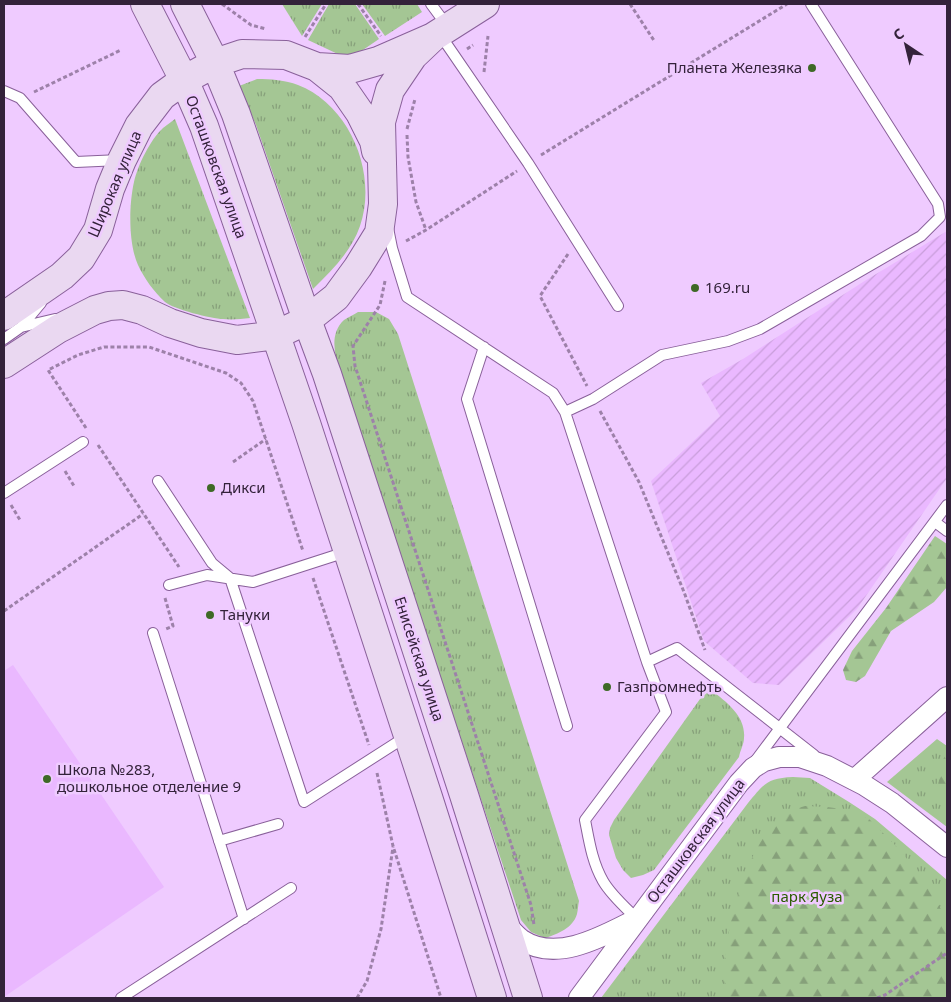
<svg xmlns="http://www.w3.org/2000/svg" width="951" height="1002" font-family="'Noto Sans',sans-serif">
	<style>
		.built { fill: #eab8ff }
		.industrial { fill: url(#industrial-furrows) }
		.grass { fill: url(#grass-tufts) }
		.forest { fill: url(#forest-firs) }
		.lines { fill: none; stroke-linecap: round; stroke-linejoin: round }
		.lane-casing { stroke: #89609a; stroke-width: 12 }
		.street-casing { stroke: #89609a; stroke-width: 22 }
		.secondary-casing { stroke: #89609a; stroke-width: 30 }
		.path { stroke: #9d81a9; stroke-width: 3; stroke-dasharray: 4 2.5; stroke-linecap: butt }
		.lane { stroke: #fff; stroke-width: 10 }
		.street { stroke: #fff; stroke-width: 20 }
		.secondary { stroke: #ead8f1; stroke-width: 28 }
		.poi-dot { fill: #3e6926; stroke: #efcbff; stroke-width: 2 }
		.labels { text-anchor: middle; stroke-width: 5; stroke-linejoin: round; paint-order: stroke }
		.poi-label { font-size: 15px; fill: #33223a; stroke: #efcbff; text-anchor: start }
		.street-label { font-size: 15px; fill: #33223a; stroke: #efcbff }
		.park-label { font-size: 15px; fill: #2a5c00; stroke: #efcbff }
	</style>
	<defs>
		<pattern id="industrial-furrows" width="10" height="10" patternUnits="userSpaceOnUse" patternTransform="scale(1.25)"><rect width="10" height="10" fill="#eab8ff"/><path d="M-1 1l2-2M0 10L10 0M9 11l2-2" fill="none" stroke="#c99edb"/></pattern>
		<pattern id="grass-tufts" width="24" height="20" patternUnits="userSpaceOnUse" patternTransform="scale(1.25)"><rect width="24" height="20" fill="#a4c694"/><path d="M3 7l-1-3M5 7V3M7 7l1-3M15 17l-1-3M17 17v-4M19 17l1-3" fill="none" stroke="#86a07a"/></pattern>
		<pattern id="forest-firs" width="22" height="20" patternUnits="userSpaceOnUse" patternTransform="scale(1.25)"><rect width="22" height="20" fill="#a4c694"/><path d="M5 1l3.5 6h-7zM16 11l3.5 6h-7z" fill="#86a07a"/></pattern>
	</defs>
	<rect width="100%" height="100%" fill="#efcbff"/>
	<path class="built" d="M13,665L164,887L4,997V671Z"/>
	<path class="industrial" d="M947,231V478L857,609L779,685L753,683L704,641L651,481L720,416L701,383L743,359L863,282Z"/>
	<path class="grass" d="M282,4H322L302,36Z
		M329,4H355L379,39L357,54L342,56L308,40Z
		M362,4H417L422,12L385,36Z
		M257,79C271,79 285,80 298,85C350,105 378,174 360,226C351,252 332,270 313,289L256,125L239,86Z
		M175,119L250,318C241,319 232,320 223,319C212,319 173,309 165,302C154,292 144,278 138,265C128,243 129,204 134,182C138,165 150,140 163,128C167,125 171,122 175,119Z
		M358,312H376L389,319L398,334L579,901C578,905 578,910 577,914C573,928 558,934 545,938L531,932L521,920L339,371C335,354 329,334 344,320C348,317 354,315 358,312Z
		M707,693H715C729,704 746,718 744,738C744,744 740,751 739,757L654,870L643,875L631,878L623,870L616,858L609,835L610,828L614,820L700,699Z
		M937,739L947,746V827L887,782Z
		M793,777L810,778L849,802L875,819L947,880V998H601L748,803C764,784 767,778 793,777Z"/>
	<path class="forest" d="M935,536L947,544V587L934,602L891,631L865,676L856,682L846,680L843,670L852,651L886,608Z
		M947,753V794L939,787V766Z
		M805,806L827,807L849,810L869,819L899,849L926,883L947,920V998H725C725,982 723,965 726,949C732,908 750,840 784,815C790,810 799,808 805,806Z"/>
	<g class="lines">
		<g class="lane-casing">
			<path id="lane" d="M431,4L448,27
				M439,33L528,163L618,306
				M4,91L20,98L76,162L120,160
				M388,228L392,248L407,297L553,393L565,412L647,662L666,712L585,820C589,840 592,862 603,881C611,895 625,907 637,919
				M21,327L41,303
				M4,339L21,327L55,319
				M484,347L467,399L567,726
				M565,412L593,399L662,355L728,341L760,329L921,236L940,217L938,204L811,4
				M158,481L212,563L230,578L304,802L407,736
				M4,493L83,442
				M935,522L947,531
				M169,585L207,575L253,582L346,552
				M153,633L244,919
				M647,662L677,648L814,755
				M756,760L947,505
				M219,841L278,824
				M121,998L291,888"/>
		</g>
		<g class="street-casing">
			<path id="street" d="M854,780L947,697
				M505,924C511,929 516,936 522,940C557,963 603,936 635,920
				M579,998L739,783L753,768L764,761L779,757H800L827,766L864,785L892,803L947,847"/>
		</g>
		<g class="secondary-casing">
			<path id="secondary" d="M145,4L184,80L204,126L306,423L428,797L492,998
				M185,4L215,63L236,114L307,320L327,374L464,795L528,998
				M317,67L350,69L378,61L433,37L485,4
				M4,316L62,276L81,258L98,230L110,189L122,160L139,126L162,96L184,80L215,63L242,54L286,55L317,67L342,87L360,113L374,141L376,151
				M4,364L58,329L95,310L109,306L123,305L142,310L170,323L201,333L237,340L276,335L307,320L336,297L358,267L379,233L383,204L381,122L390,90L413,56L433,37"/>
		</g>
		<path class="path" d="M222,4L251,25L266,29
			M358,4L381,36
			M630,4L655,42
			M305,37L326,4
			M467,49L473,45
			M484,72L488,36
			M34,92L121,50
			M407,129L415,99
			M407,135L408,157L416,202L426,230
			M541,155L787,4
			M406,241L426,230L517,171
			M568,254L540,296L587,386
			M385,281L380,305L353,346L355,366L531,905L534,925
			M600,411L639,482L684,592L705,650
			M86,428L48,370L78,355L104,347H149L226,373L241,383L253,401L303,551
			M98,445L179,567
			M233,462L266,439
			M65,471L74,486
			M11,505L20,520
			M313,578L369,745
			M165,598L173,626L166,629
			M4,611L143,514
			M377,773L393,846L441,998
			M357,998L367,981L381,929L393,847
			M877,998L885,995L947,953
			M946,998H947"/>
		<use href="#lane" class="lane"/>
		<use href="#street" class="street"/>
		<use href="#secondary" class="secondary"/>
	</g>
	<g class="poi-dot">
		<circle cx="812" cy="68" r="5"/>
		<circle cx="695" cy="288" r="5"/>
		<circle cx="211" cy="488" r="5"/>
		<circle cx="210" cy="615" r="5"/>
		<circle cx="607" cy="687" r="5"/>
		<circle cx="47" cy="779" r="5"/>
	</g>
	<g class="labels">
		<g class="poi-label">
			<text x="802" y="73" text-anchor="end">Планета Железяка</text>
			<text x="705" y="293">169.ru</text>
			<text x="221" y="493">Дикси</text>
			<text x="220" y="620">Тануки</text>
			<text x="617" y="692">Газпромнефть</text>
			<text x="57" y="775">Школа №283,<tspan x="57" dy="17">дошкольное отделение 9</tspan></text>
		</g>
		<g class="street-label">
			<text transform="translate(216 167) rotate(70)" y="5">Осташковская улица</text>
			<text transform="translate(115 184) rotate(-67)" y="5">Широкая улица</text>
			<text transform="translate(419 659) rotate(72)" y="5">Енисейская улица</text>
			<text transform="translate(696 841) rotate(-53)" y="5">Осташковская улица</text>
		</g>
		<g class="park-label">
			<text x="807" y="902">парк Яуза</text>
		</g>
	</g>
	<rect width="951" height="1002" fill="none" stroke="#33223a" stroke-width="10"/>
	<g transform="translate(906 45) rotate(325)" stroke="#efcbff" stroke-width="4" paint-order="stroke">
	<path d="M0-4L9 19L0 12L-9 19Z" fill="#33223a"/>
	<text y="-8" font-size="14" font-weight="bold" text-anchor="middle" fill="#33223a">С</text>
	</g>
</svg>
